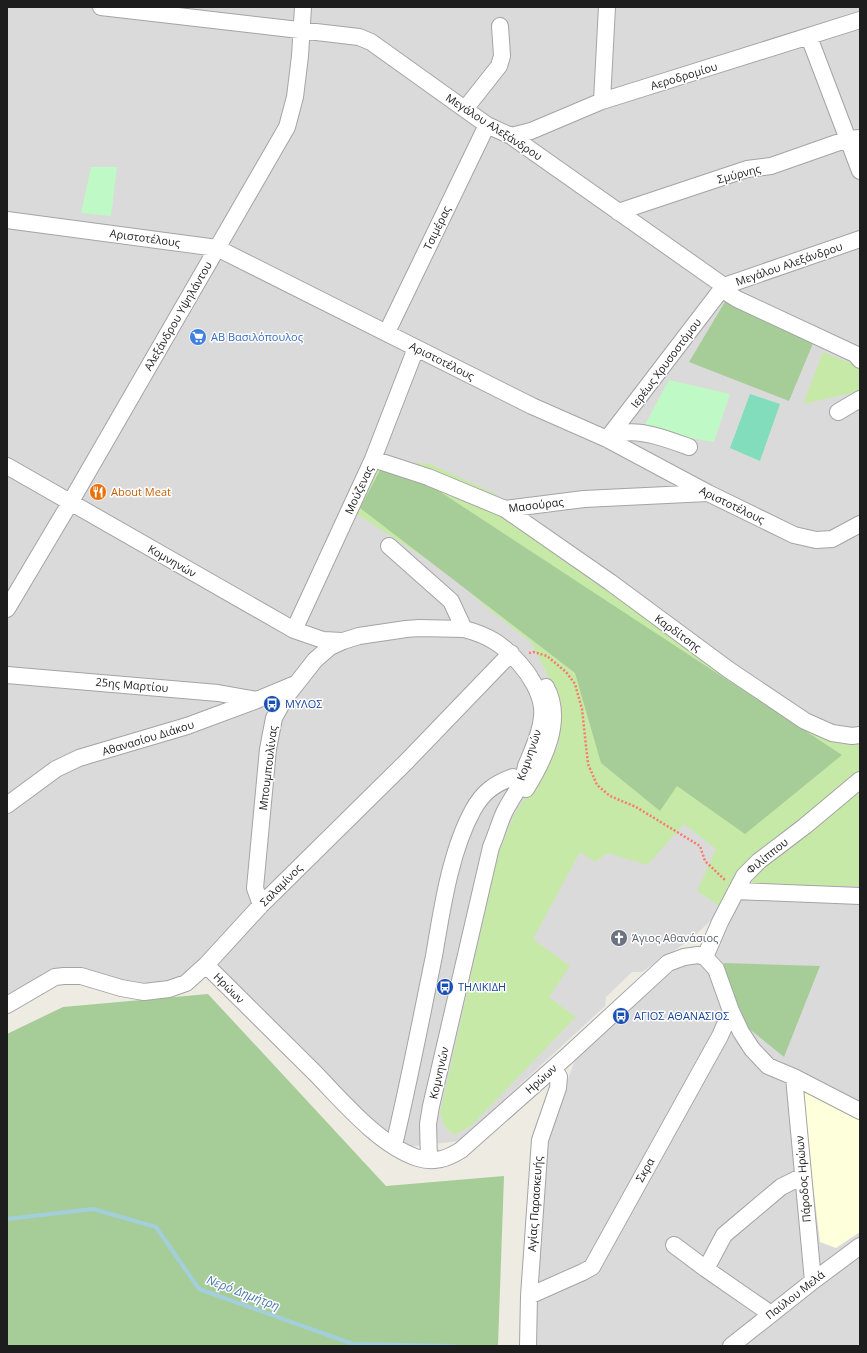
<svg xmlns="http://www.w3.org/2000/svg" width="867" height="1353" font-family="'Open Sans',sans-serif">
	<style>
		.residential { fill: #dbdada }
		.education { fill: #feffdb }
		.grass { fill: #c7e9a8 }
		.forest { fill: #a6cd98 }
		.park { fill: #bff9c5 }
		.pitch { fill: #81ddbb }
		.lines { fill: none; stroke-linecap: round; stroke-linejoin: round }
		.stream { stroke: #a3cedc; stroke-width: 4 }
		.minor-casing { stroke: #a4a4a4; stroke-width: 18 }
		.path { stroke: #f97b69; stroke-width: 2.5; stroke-dasharray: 2 2; stroke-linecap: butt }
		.minor { stroke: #fff; stroke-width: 16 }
		.labels { text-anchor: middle; stroke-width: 3; stroke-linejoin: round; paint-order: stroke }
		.street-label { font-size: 11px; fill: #1d1d1d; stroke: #fff }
		.shop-label { font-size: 11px; fill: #366cbe; stroke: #fff; text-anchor: start }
		.food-label { font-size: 11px; fill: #c56008; stroke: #fff; text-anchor: start }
		.transit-label { font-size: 11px; fill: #164399; stroke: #fff; text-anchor: start }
		.worship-label { font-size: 11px; fill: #5b616d; stroke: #fff; text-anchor: start }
		.water-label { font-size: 12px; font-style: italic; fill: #4a79ac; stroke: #fff }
	</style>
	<rect width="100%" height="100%" fill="#eeebe3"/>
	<path class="residential" d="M7,7H860V1346H536L537,1281L547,1135L579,1050L641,993L697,952L722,910L690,940L642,972H632L606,997L605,1006L459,1141L409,1147L372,1122L208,955L169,989L64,976L7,1005Z"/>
	<path class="education" d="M801,1087L860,1120V1232L836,1248L820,1242Z"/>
	<path class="grass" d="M823,352L860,367V391L803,404Z
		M373,459L430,464L494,493L736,664L774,692L810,715L841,727L860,728V886H746L724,909L697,891L716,849L684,824L647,865L608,853L595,862L580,852L533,939L570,966L549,997L576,1017L471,1126L454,1135L445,1127L440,1113L499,851L514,815L558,747L561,702L531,642L492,612L447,572L349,509Z"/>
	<path class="forest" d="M726,300L814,341L789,401L689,362Z
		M387,457L842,755L745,834L677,786L660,811L601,763L575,673L360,508Z
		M724,963L820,966L784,1057L747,1027L731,997L725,974Z
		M208,994L386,1186L504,1176L498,1346H7V1034L63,1007Z"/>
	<path class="park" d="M91,167H117L111,216L81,213Z
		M669,380L730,394L714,442L642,430Z"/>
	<path class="pitch" d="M750,394L780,404L760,461L730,448Z"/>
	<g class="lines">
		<path class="stream" d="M7,1219L93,1209L156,1227L199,1289L353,1344L454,1346"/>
		<g class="minor-casing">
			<path id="minor" d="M101,7L359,37L371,42L487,125L511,136L724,286L729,294L737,299L855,354L860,360
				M809,37L860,171
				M602,101L607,7
				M465,109L499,66L502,56L500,26
				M511,136L531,131L602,101L860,20
				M618,212L747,169L771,166L848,139L860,138
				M7,220L217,248L532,406L607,439L708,493L794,535L816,540L832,539L860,524
				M724,286L860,239
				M387,332L487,125
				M838,412L860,399
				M607,439L724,286
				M607,439C612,437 617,434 622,433C642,429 670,440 689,447
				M373,459L428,477L505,509L584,499L708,493
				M7,466L294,630L323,640L342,641
				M505,509L610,582L729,670L805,721L832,733L852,736L860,735
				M389,546L451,601L464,629
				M7,609L70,503L287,127L295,97L300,56L303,7
				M294,630L373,459L416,348
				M7,675L218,693L257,700
				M526,789C544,760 564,720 546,687
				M7,805L56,769L79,758L187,726L257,700L295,684
				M736,891L860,896
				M261,905L255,888L268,749L274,718L285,698L297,683L315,660L330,647L343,641L359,636L406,629L419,628L464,629C488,635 504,645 520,664C530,675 540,692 542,707C544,726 533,749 526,766C525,771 524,776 522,781C517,792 509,802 504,813C499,824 496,836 491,847L431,1106L428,1124L429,1160
				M705,957L720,922L744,876L759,861L805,826L860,780
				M206,965C242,1001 279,1037 315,1073C342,1101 380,1146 418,1158C434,1163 447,1159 461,1150L566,1057L668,963L684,957L698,955L705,957L716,969L731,1011L741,1032L752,1049L768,1066L794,1077L860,1111
				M7,1005L55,977L64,976H81L121,988L144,992L169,989L186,983L206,965L261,905L407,761L511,653
				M794,1077L813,1281
				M394,1145C409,1082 421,1019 434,956C442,909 450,852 473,810C483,792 494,784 513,777L522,780L528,785
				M674,1245L706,1269L771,1314
				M706,1269L724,1235L781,1187L803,1176
				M529,1296L583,1272L592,1267L720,1036L731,1011
				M528,1346L529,1296L540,1140L558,1088L559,1077L554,1068
				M731,1346L813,1281L860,1246"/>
		</g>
		<path class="path" d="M529,653L534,652L547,656L566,672L575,684L582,709L588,764L597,785L610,796L636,807L700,846L705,861L726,881"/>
		<use href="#minor" class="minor"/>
	</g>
	<defs>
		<g id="supermarket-disc" transform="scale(0.9)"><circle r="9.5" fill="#3f7fe0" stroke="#fff"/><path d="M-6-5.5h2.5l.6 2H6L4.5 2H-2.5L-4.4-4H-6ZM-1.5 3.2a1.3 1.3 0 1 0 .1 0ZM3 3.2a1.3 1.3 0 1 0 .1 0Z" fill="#fff"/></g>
		<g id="restaurant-disc" transform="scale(0.9)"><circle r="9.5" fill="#e8710a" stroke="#fff"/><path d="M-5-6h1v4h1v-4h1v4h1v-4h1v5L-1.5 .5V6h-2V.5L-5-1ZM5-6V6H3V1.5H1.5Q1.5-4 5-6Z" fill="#fff"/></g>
		<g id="bus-disc" transform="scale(0.9)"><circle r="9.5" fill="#1a4fb4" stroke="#fff"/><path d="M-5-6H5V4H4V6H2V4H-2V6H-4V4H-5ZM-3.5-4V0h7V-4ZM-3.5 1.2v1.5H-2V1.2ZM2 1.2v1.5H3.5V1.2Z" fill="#fff"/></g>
		<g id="church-disc" transform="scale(0.9)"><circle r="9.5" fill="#6b7280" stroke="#fff"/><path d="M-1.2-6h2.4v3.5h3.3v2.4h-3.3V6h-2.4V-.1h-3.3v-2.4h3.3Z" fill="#fff"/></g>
	</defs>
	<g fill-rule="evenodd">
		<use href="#supermarket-disc" x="198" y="337"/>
		<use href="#restaurant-disc" x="98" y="492"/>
		<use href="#bus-disc" x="272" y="704"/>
		<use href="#church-disc" x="619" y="938"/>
		<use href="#bus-disc" x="445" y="987"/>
		<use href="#bus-disc" x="621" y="1016"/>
	</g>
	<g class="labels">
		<g class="street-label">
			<text transform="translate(684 76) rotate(-17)" y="4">Αεροδρομίου</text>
			<text transform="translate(494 127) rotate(33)" y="4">Μεγάλου Αλεξάνδρου</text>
			<text transform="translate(739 174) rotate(-15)" y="4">Σμύρνης</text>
			<text transform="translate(437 228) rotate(-64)" y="4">Τσιμέρας</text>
			<text transform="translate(145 238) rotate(8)" y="4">Αριστοτέλους</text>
			<text transform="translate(789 264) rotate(-19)" y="4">Μεγάλου Αλεξάνδρου</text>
			<text transform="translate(178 316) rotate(-60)" y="4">Αλεξάνδρου Υψηλάντου</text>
			<text transform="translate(442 361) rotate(27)" y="4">Αριστοτέλους</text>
			<text transform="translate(666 363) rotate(-53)" y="4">Ιερέως Χρυσοστόμου</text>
			<text transform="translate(359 490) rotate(-65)" y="4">Μούζενας</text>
			<text transform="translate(536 505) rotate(-7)" y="4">Μασούρας</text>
			<text transform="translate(732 505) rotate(26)" y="4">Αριστοτέλους</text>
			<text transform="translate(172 561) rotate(30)" y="4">Κομνηνών</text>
			<text transform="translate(678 633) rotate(36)" y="4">Καρδίτσης</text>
			<text transform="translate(132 685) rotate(5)" y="4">25ης Μαρτίου</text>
			<text transform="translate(148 738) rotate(-17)" y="4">Αθανασίου Διάκου</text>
			<text transform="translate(529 755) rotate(-71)" y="4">Κομνηνών</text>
			<text transform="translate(268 768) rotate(-83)" y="4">Μπουμπουλίνας</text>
			<text transform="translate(767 856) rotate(-39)" y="4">Φιλίππου</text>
			<text transform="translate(281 885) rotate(-45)" y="4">Σαλαμίνος</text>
			<text transform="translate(229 988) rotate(45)" y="4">Ηρώων</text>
			<text transform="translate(439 1073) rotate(-77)" y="4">Κομνηνών</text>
			<text transform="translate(541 1079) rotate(-42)" y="4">Ηρώων</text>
			<text transform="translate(645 1170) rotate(-61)" y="4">Σκρα</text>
			<text transform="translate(803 1179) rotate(-95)" y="4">Πάροδος Ηρώων</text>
			<text transform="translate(535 1204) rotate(-86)" y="4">Αγίας Παρασκευής</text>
			<text transform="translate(795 1295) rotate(-38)" y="4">Παύλου Μελά</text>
		</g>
		<g class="shop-label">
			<text x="211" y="341">ΑΒ Βασιλόπουλος</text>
		</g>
		<g class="food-label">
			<text x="111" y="496">About Meat</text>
		</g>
		<g class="transit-label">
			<text x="285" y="708">ΜΥΛΟΣ</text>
			<text x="458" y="991">ΤΗΛΙΚΙΔΗ</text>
			<text x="634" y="1020">ΑΓΙΟΣ ΑΘΑΝΑΣΙΟΣ</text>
		</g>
		<g class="worship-label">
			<text x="632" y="942">Άγιος Αθανάσιος</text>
		</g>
		<g class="water-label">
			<text transform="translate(243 1293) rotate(21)" y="4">Νερό Δημήτρη</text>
		</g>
	</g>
	<rect width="867" height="1353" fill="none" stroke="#1d1d1d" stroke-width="16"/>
</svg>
